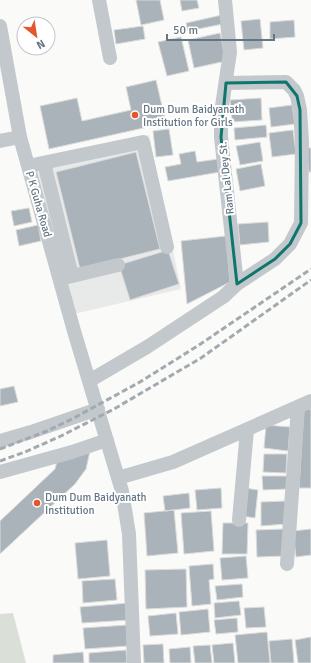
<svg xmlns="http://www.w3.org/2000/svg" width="311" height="663" font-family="Signika,sans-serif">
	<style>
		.built { fill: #e8e9e9 }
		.green { fill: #dadfd7 }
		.building { fill: #aab3b9; stroke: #dcdcda }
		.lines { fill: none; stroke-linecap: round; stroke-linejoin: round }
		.minor { stroke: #c3c8cc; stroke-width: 14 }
		.rail { stroke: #a2aab0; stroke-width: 3; stroke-dasharray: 6 3; stroke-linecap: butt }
		.marked { fill: none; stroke: #0f766e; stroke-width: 3; stroke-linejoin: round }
		.poi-dot { fill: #e4572e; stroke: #fff; stroke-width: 1.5 }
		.labels { text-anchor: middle; stroke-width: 4; stroke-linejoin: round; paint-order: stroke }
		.poi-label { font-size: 11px; fill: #657683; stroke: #fff; text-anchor: start }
		.street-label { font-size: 11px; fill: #657683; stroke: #fff }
	</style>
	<rect width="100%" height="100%" fill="#fafaf8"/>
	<path class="built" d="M149,135L181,289L74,314L31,160Z"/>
	<path class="green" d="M13,613L26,663H0V614Z"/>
	<path class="building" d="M136,0H160L164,20L141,25Z
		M180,0H197L199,8L182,11Z
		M222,15L223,24L188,31L186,23Z
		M260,19L263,48L244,50L241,21Z
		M294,20L295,37L270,39V22Z
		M143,26L145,39L116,44L114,30Z
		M220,33L226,61L194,68L188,40Z
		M181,37L189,71L167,76L158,42Z
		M156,80L166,123L49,149L40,106L77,98L82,121L131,110L126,87Z
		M261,98L262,120L232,122L230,100Z
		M292,105L295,124L271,127L269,108Z
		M266,125L267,137L235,140L234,128Z
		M169,129L173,155L156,157L153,131Z
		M293,130L296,154L272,157L269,133Z
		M260,142L263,161L240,165L236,146Z
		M306,148H311V172H309Z
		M195,151L197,162L218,159L220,172L168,181L165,167L181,164L179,154Z
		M136,152L160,249L80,269L56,172Z
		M261,164L265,186L240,191L236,169Z
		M29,208L32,222L14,226L11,211Z
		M268,222L269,242L240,245L238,224Z
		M38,225L41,241L19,246L16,230Z
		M226,236L230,282L187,304L181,241Z
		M168,250L179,284L130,300L119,265Z
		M14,386L18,402L0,406V389Z
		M304,409H311V488H299Z
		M266,425L290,427L288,451L264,448Z
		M90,451L86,469L75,484L0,554V521L55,469L57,461Z
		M264,454H287L286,473L263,472Z
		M262,476H288V489L263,490Z
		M221,488L222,508L197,510L195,490Z
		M245,488L258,490L255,518L242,516Z
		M189,493L190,508L165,511L163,496Z
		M286,501V524L261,526V502Z
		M174,510L178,553L147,556L144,513Z
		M211,511L214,551L184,554L181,513Z
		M223,523H248L247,554H222Z
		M284,529L285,556L257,557L256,530Z
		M311,529V555L296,557L293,531Z
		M107,540L110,576L78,579L75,543Z
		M246,556L248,578L222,580L220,558Z
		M213,564L214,579L209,580L211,604L192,606L189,566Z
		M186,569L187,607L146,609L145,570Z
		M115,579L117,600L83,603L82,581Z
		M242,584L243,597L217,600L215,586Z
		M239,601L241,615L215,618L214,603Z
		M129,603L130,620L82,623L80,607Z
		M264,607L266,627L246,628L244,608Z
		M208,609L210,632L181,635L179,612Z
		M176,613L178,634L150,636L148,616Z
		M237,618L238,632L216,634L214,620Z
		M127,625L128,646L85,649L83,628Z
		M267,632L270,663H238L235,635Z
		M311,637V663H298L295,640Z
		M292,639L294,663H271L269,641Z
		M233,643L235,663H214L212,645Z
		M163,644L164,663H144L143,645Z
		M210,645L212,663H195L193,646Z
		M190,647L191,663H170L169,649Z
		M126,650L127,663H89V653Z
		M83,652L84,663H53V655Z"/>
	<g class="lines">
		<path class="minor" d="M99,0L110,58
			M225,0L230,52L221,113V137L237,284
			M0,26L20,137L74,331L122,491L129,534L134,663
			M0,141L20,137
			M44,163L72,276
			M28,166L143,142L167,247
			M64,278L118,265
			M89,381L147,347L223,297L237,284L275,259L290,244L301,223L302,142L300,110L297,96L294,90L286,82L226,83
			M0,441L31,432L98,409
			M0,472L72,452L107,440
			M118,478L173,462L311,401
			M239,520L247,430
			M287,564L298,407"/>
		<path class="rail" d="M0,449L47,431L72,419L140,382L199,345L311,269
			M0,461L25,452L61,436L114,409L201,358L311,280"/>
	</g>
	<path class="marked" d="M286,82L297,96L300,110L301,223L290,244L275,259L237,284L221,137L226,83Z"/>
	<g class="poi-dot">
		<circle cx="135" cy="115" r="4"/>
		<circle cx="37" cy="503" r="4"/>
	</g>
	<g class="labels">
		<g class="poi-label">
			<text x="143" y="113">Dum Dum Baidyanath<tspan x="143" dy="13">Institution for Girls</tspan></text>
			<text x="45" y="501">Dum Dum Baidyanath<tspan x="45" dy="13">Institution</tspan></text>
		</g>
		<g class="street-label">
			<text transform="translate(226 178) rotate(-96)" y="4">Ram Lal Dey St.</text>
			<text transform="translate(39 204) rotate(74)" y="4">P K Guha Road</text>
		</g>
	</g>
	<g transform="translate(36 36) rotate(150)"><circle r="19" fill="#ffffff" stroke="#c1c8cd"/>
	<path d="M0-3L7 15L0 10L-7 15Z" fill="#e4572e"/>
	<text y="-6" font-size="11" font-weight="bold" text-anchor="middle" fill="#657683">N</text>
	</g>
	<path d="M167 34v6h107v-6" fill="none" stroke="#657683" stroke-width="2"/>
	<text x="173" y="34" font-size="12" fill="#657683" stroke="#ffffff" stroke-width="3" paint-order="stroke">50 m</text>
</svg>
